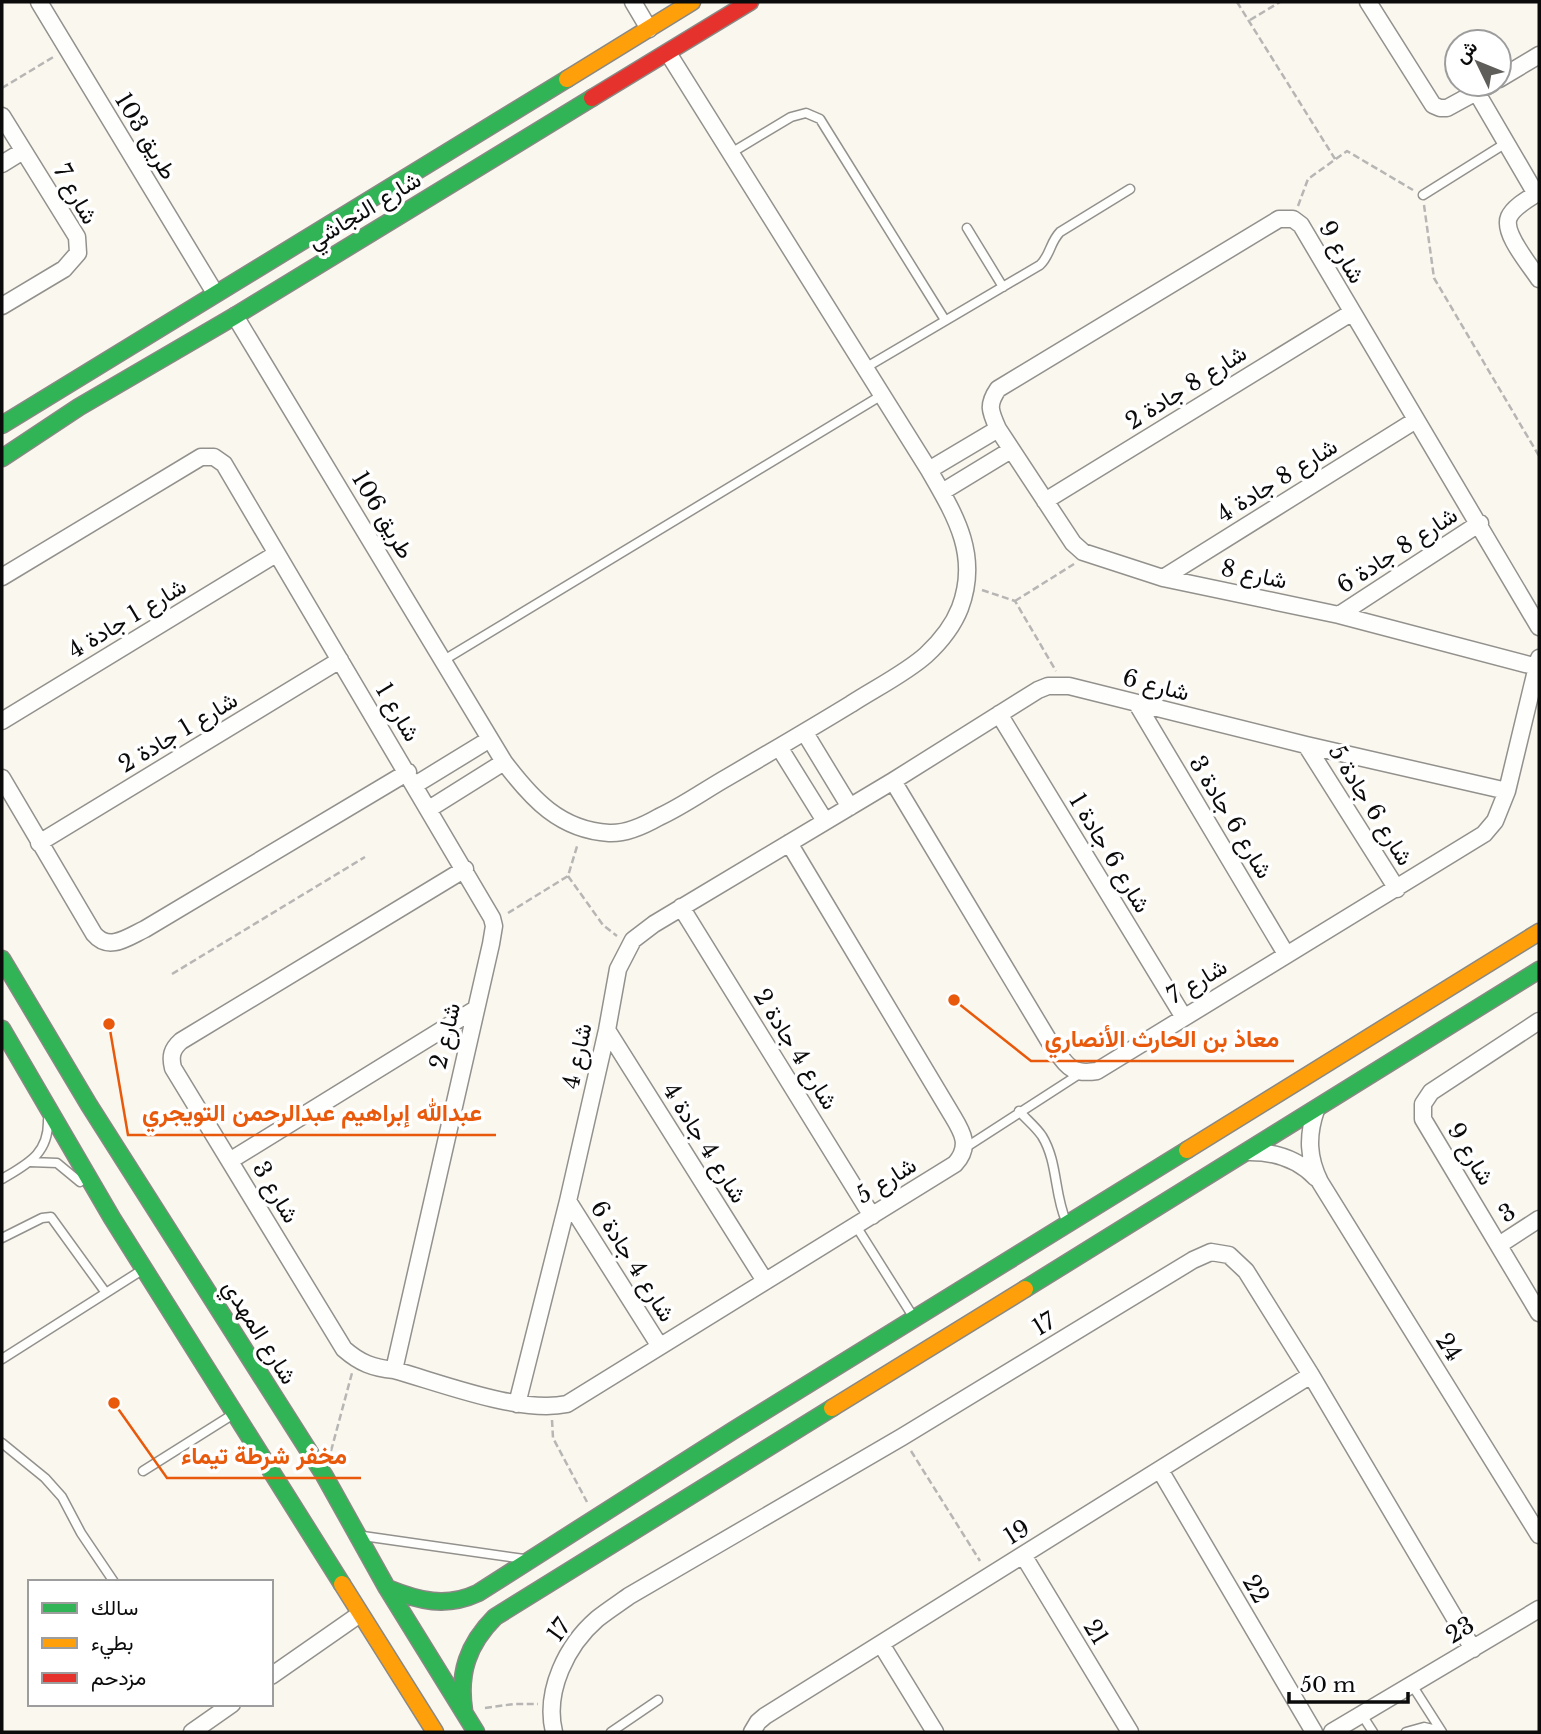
<svg xmlns="http://www.w3.org/2000/svg" width="1541" height="1734" font-family="'Libre Baskerville',Vazirmatn,serif">
	<style>
		.lines { fill: none; stroke-linecap: round; stroke-linejoin: round }
		.lane-casing { stroke: #93918d; stroke-width: 11 }
		.street-casing { stroke: #93918d; stroke-width: 19 }
		.fast-casing { stroke: #898884; stroke-width: 19 }
		.slow-casing { stroke: #898884; stroke-width: 19 }
		.jam-casing { stroke: #898884; stroke-width: 19 }
		.path { stroke: #b7b6b5; stroke-width: 2.5; stroke-dasharray: 7 3.5; stroke-linecap: butt }
		.lane { stroke: #fefefc; stroke-width: 8 }
		.street { stroke: #fefefc; stroke-width: 16 }
		.fast { stroke: #30b455; stroke-width: 16 }
		.slow { stroke: #ff9f0a; stroke-width: 16 }
		.jam { stroke: #e5322d; stroke-width: 16 }
		.labels { text-anchor: middle; stroke-width: 7; stroke-linejoin: round; paint-order: stroke }
		.street-label { font-size: 23px; fill: #0b0b0b; stroke: #fff }
		.leader { fill: none; stroke: #e8590c; stroke-width: 2.5 }
		.callout-dot { fill: #e8590c; stroke: #fff; stroke-width: 2.5 }
		.callout-label { font-size: 24px; text-anchor: middle; font-weight: bold; fill: #e8590c; stroke: #fff; stroke-width: 7; stroke-linejoin: round; paint-order: stroke }
	</style>
	<rect width="100%" height="100%" fill="#faf7ee"/>
	<g class="lines">
		<g class="lane-casing">
			<path id="lane" d="M731,153L791,117L806,113L820,119L945,320
				M1423,195L1506,143
				M967,228L1003,287
				M865,368L1040,265C1050,256 1050,242 1060,232L1130,189
				M444,660L882,395
				M1019,1111C1026,1119 1036,1127 1042,1136C1058,1162 1054,1194 1066,1221
				M965,1148L1081,1073
				M30,1162L57,1163L80,1182
				M2,1179C27,1164 49,1154 48,1120
				M856,1226L914,1318
				M2,1238L42,1218L51,1217L106,1293
				M2,1359L142,1270
				M2,1443L45,1478L62,1497L81,1533L114,1582
				M143,1471L232,1415
				M363,1536L524,1559
				M1412,1685L1442,1732
				M1362,1715L1373,1732
				M611,1732L658,1700
				M1406,1732L1424,1727L1441,1731"/>
		</g>
		<g class="street-casing">
			<path id="street" d="M39,2L215,293
				M633,2L649,29
				M1368,2L1433,105L1440,108H1447L1491,84
				M1499,79L1539,55
				M1477,93L1536,194
				M2,116L77,237L78,253L64,269L2,306
				M2,164L23,151
				M1539,192C1530,198 1514,206 1509,217C1502,233 1530,265 1539,279
				M235,316L504,762C532,799 560,830 609,833C626,834 645,825 659,817C683,806 705,790 728,777C769,753 810,729 851,704C874,689 906,673 926,655C940,642 953,626 960,608C980,555 955,515 929,470L668,53
				M929,470L998,429
				M942,492L1011,450
				M1045,501L1351,313
				M2,577L201,457H214L224,464L492,918L494,926L491,944L394,1370
				M1163,578L1416,420
				M1339,615L1480,523
				M1537,667L1339,615L1163,578L1083,552L1073,543L998,429C990,411 987,405 998,389L1279,219H1293L1301,225L1539,627
				M1137,704L1286,954
				M999,714L1183,1016
				M2,721L276,554
				M805,733L850,807
				M1306,745L1397,889
				M779,747L825,821
				M2,778L94,934C109,952 128,937 145,929L408,772
				M893,781L1052,1046C1068,1066 1070,1075 1097,1071L1484,834L1495,821L1507,791L1539,658
				M415,785L490,739
				M429,809L504,762
				M39,843L340,660
				M465,869L181,1041C172,1049 170,1056 173,1068L344,1349C360,1363 373,1368 394,1370C441,1383 520,1414 567,1404L955,1164C973,1144 960,1129 949,1110L789,843
				M681,907L872,1216
				M1539,1021L1431,1092L1423,1104V1119L1539,1313
				M607,1030L765,1281
				M1316,1110C1307,1136 1308,1158 1320,1182L1539,1535
				M1250,1152C1275,1152 1298,1159 1316,1178
				M231,1160L474,1010
				M568,1201L659,1345
				M1499,1245L1539,1219
				M517,1404L568,1201L607,1030L618,969L633,940L654,924L893,781L1038,690L1048,686H1069L1306,745L1507,791
				M1160,1470L1314,1732
				M1023,1555L1130,1732
				M881,1644L935,1732
				M271,1676L360,1614
				M192,1732L232,1704
				M554,1732C544,1691 567,1645 597,1619C607,1611 618,1604 629,1596L902,1437L1193,1260L1211,1252L1229,1255L1246,1271L1311,1375L1473,1649
				M752,1732L758,1722L765,1716L1311,1375
				M1332,1732L1539,1609"/>
		</g>
		<g class="fast-casing">
			<path id="fast" d="M2,425L567,79
				M2,458L79,407L235,316L592,98
				M2,959L89,1105L324,1475L387,1588L476,1732
				M2,1029L112,1218L342,1584
				M1025,1289L1539,970
				M387,1588C419,1601 446,1608 478,1593L734,1430L1187,1150
				M464,1711C458,1673 468,1644 495,1617L832,1408"/>
		</g>
		<g class="slow-casing">
			<path id="slow" d="M567,79L692,2
				M1187,1150L1539,932
				M832,1408L1025,1289
				M342,1584L435,1732"/>
		</g>
		<g class="jam-casing">
			<path id="jam" d="M592,98L750,2"/>
		</g>
		<path class="path" d="M1237,2L1335,159
			M1250,20L1280,2
			M2,88L55,56
			M1424,205L1434,278L1539,456
			M1298,206L1308,179L1347,151L1413,190
			M982,590L1015,601L1056,671
			M1015,601L1074,564
			M568,876L603,925L617,936
			M508,913L568,876L578,843
			M172,974L365,857
			M552,1420L553,1438L587,1502
			M331,1451L352,1373
			M911,1451L980,1561
			M485,1708L514,1704H538"/>
		<use href="#lane" class="lane"/>
		<use href="#street" class="street"/>
		<use href="#fast" class="fast"/>
		<use href="#slow" class="slow"/>
		<use href="#jam" class="jam"/>
	</g>
	<g class="labels">
		<g class="street-label">
			<text transform="translate(146 136) rotate(59)" y="8">طريق 103</text>
			<text transform="translate(76 194) rotate(60)" y="8">شارع 7</text>
			<text transform="translate(364 210) rotate(-31)" y="8">شارع النجاشي</text>
			<text transform="translate(1342 252) rotate(60)" y="8">شارع 9</text>
			<text transform="translate(1186 387) rotate(-32)" y="8">شارع 8 جادة 2</text>
			<text transform="translate(1277 480) rotate(-32)" y="8">شارع 8 جادة 4</text>
			<text transform="translate(383 515) rotate(59)" y="8">طريق 106</text>
			<text transform="translate(1397 550) rotate(-33)" y="8">شارع 8 جادة 6</text>
			<text transform="translate(1254 574) rotate(12)" y="8">شارع 8</text>
			<text transform="translate(127 618) rotate(-31)" y="8">شارع 1 جادة 4</text>
			<text transform="translate(1156 685) rotate(14)" y="8">شارع 6</text>
			<text transform="translate(398 712) rotate(59)" y="8">شارع 1</text>
			<text transform="translate(178 732) rotate(-31)" y="8">شارع 1 جادة 2</text>
			<text transform="translate(1371 805) rotate(58)" y="8">شارع 6 جادة 5</text>
			<text transform="translate(1231 817) rotate(59)" y="8">شارع 6 جادة 3</text>
			<text transform="translate(1110 853) rotate(59)" y="8">شارع 6 جادة 1</text>
			<text transform="translate(1197 981) rotate(-31)" y="8">شارع 7</text>
			<text transform="translate(445 1036) rotate(-77)" y="8">شارع 2</text>
			<text transform="translate(796 1049) rotate(58)" y="8">شارع 4 جادة 2</text>
			<text transform="translate(577 1056) rotate(-78)" y="8">شارع 4</text>
			<text transform="translate(705 1143) rotate(58)" y="8">شارع 4 جادة 4</text>
			<text transform="translate(1471 1154) rotate(59)" y="8">شارع 9</text>
			<text transform="translate(886 1180) rotate(-32)" y="8">شارع 5</text>
			<text transform="translate(276 1192) rotate(59)" y="8">شارع 3</text>
			<text transform="translate(1507 1213) rotate(-33)" y="8">3</text>
			<text transform="translate(633 1261) rotate(58)" y="8">شارع 4 جادة 6</text>
			<text transform="translate(1044 1324) rotate(-31)" y="8">17</text>
			<text transform="translate(260 1332) rotate(58)" y="8">شارع المهدي</text>
			<text transform="translate(1449 1347) rotate(58)" y="8">24</text>
			<text transform="translate(1017 1532) rotate(-32)" y="8">19</text>
			<text transform="translate(1256 1589) rotate(60)" y="8">22</text>
			<text transform="translate(559 1630) rotate(-54)" y="8">17</text>
			<text transform="translate(1460 1630) rotate(-31)" y="8">23</text>
			<text transform="translate(1096 1632) rotate(59)" y="8">21</text>
		</g>
	</g>
	<path class="leader" d="M954 1000L1031 1061H1294M109 1024L128 1135H496M114 1403L167 1478H361"/>
	<g class="callout-dot">
		<circle cx="954" cy="1000" r="7"/>
		<circle cx="109" cy="1024" r="7"/>
		<circle cx="114" cy="1403" r="7"/>
	</g>
	<g class="callout-label">
		<text x="1162" y="1047">معاذ بن الحارث الأنصاري</text>
		<text x="312" y="1121">عبدالله إبراهيم عبدالرحمن التويجري</text>
		<text x="264" y="1464">مخفر شرطة تيماء</text>
	</g>
	<rect width="1541" height="1734" fill="none" stroke="#0b0b0b" stroke-width="7"/>
	<rect x="28" y="1580" width="245" height="126" fill="#ffffff" stroke="#9d9d9d" stroke-width="2"/>
	<rect x="42" y="1603" width="35" height="10" fill="#30b455" stroke="#9d9d9d" stroke-width="2"/>
	<text x="91" y="1615" font-size="21" fill="#0b0b0b">سالك</text>
	<rect x="42" y="1638" width="35" height="10" fill="#ff9f0a" stroke="#9d9d9d" stroke-width="2"/>
	<text x="91" y="1650" font-size="21" fill="#0b0b0b">بطيء</text>
	<rect x="42" y="1673" width="35" height="10" fill="#e5322d" stroke="#9d9d9d" stroke-width="2"/>
	<text x="91" y="1685" font-size="21" fill="#0b0b0b">مزدحم</text>
	<g transform="translate(1478 63) rotate(313)"><circle r="33" fill="#ffffff" stroke="#9d9d9d" stroke-width="2"/>
	<path d="M0-5L12 26L0 18L-12 26Z" fill="#5f5e5a"/>
	<text y="-10" font-size="19" font-weight="bold" text-anchor="middle" fill="#0b0b0b">ش</text>
	</g>
	<path d="M1289 1692v10h119v-10" fill="none" stroke="#0b0b0b" stroke-width="3.5"/>
	<text x="1300" y="1692" font-size="21" fill="#0b0b0b" stroke="#ffffff" stroke-width="5" paint-order="stroke">50 m</text>
</svg>
